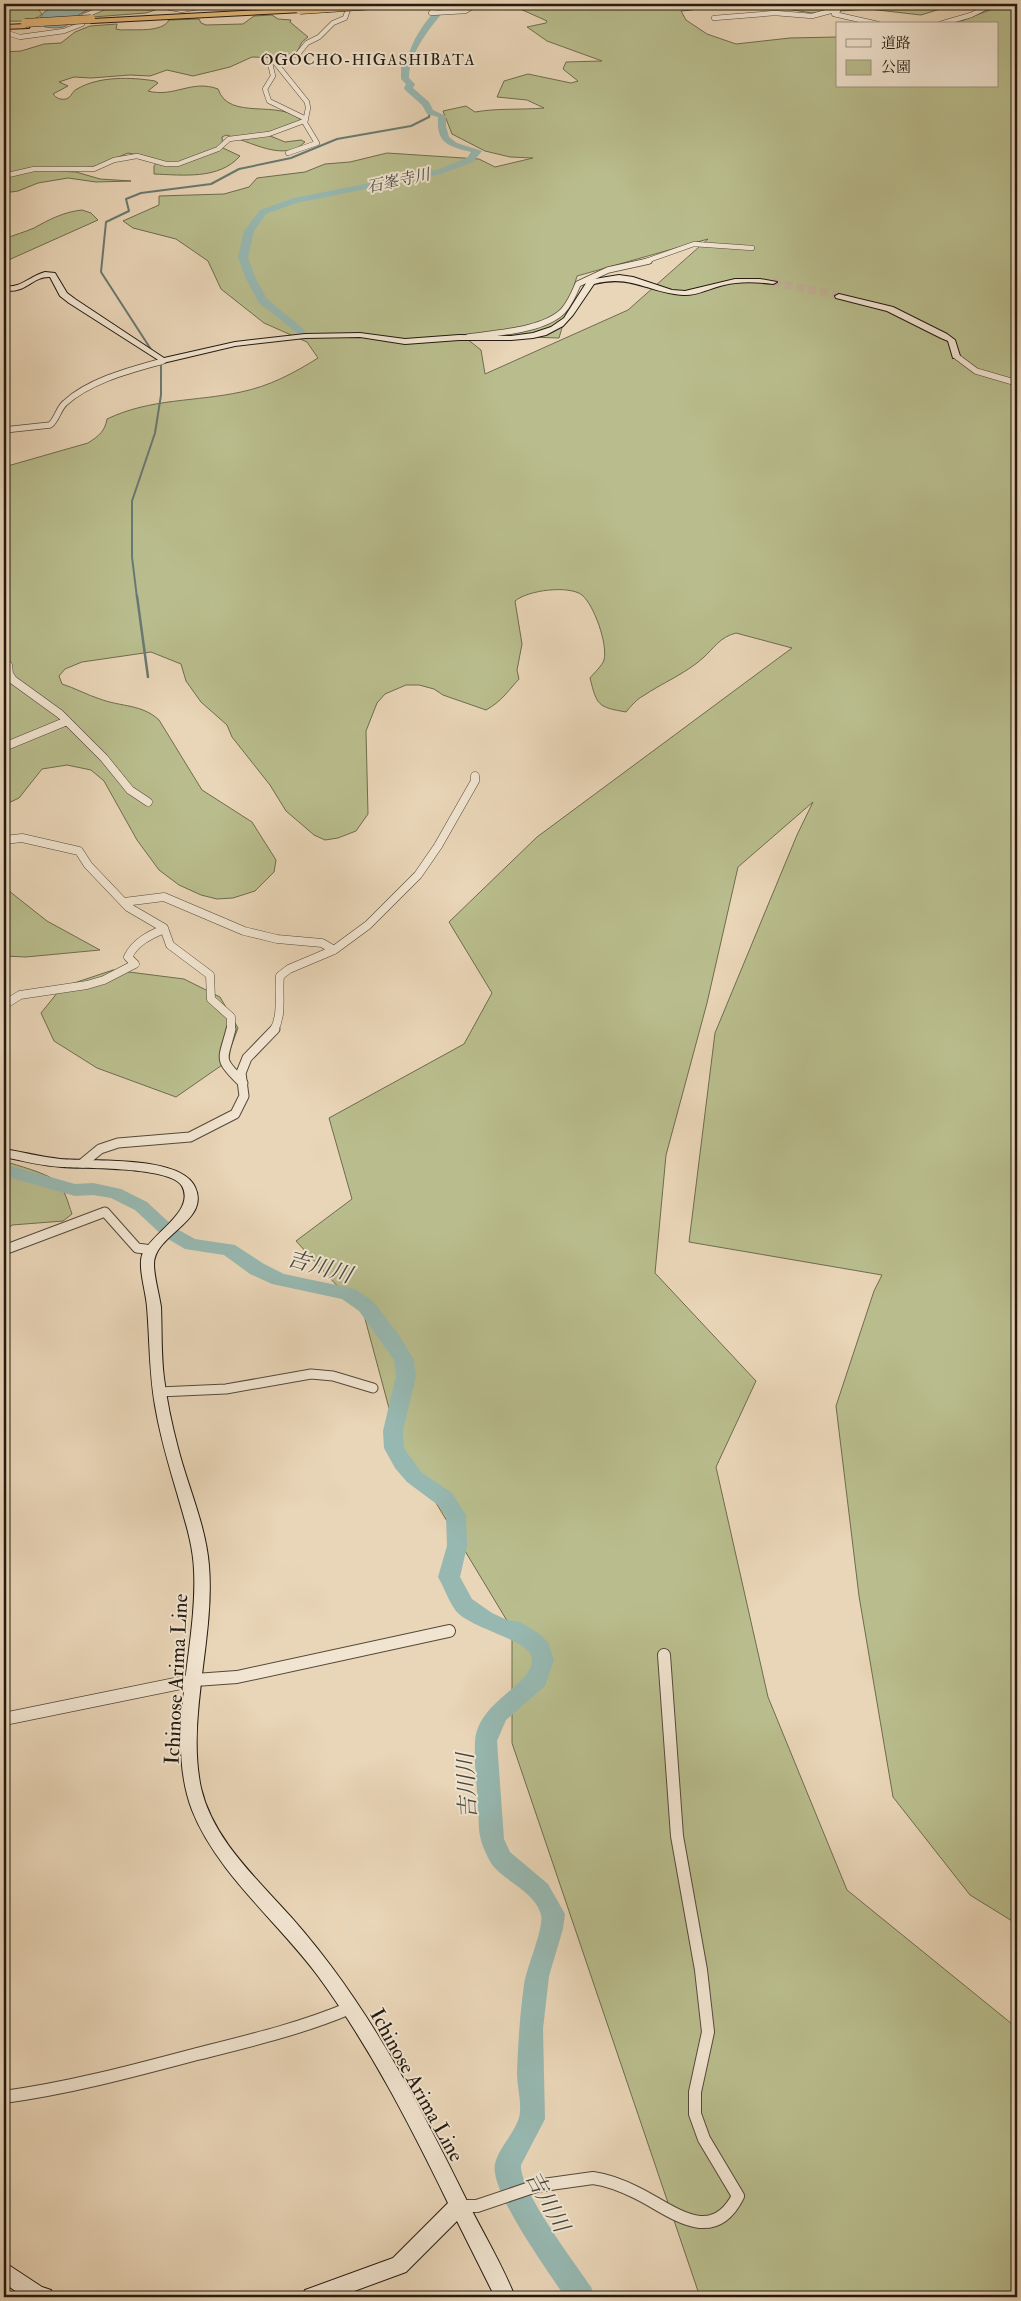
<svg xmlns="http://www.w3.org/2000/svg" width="1021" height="2301" font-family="'IM FELL Double Pica','Noto Serif JP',serif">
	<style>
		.green { fill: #b9bd8d; stroke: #6e6c4e; fill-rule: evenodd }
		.water { fill: #97b8b1; stroke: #697971 }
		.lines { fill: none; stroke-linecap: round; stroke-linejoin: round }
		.stream-far1 { stroke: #697971; stroke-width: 2 }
		.stream { stroke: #697971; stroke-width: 2.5 }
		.river { fill: #97b8b1; fill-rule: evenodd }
		.secondary-tunnel { stroke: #c1b096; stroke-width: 8; stroke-dasharray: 8 4; stroke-linecap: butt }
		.street-far4-casing { stroke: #54493a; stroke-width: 5.5 }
		.street-far3-casing { stroke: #54493a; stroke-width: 7 }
		.street-far2-casing { stroke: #54493a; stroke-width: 9 }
		.street-far1-casing { stroke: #54493a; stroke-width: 11 }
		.street-casing { stroke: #54493a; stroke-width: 14 }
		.secondary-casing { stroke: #231a10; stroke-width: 2 }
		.highway-casing { stroke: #231a10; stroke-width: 2 }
		.street-far4 { stroke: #f1e4d0; stroke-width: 4.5 }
		.street-far3 { stroke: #f1e4d0; stroke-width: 5.5 }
		.street-far2 { stroke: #f1e4d0; stroke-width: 8 }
		.street-far1 { stroke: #f1e4d0; stroke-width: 9 }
		.street { stroke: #f1e4d0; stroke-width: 12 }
		.secondary { fill: #f1e4d0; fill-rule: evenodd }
		.highway { fill: #e4ba7c; fill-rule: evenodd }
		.highway-bridge-casing { stroke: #231a10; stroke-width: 9; stroke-linecap: butt }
		.highway-bridge { stroke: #e4ba7c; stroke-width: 8 }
		.labels { text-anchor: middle; stroke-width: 4; stroke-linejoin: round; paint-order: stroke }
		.far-quarter-label { font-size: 16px; letter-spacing: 1px; fill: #231a10; stroke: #f1e4d0 }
		.far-water-label { font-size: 16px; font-style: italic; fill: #464940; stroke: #f1e4d0 }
		.near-street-label { font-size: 21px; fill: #231a10; stroke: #f1e4d0 }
		.near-water-label { font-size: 22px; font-style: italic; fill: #464940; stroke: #f1e4d0 }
	</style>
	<rect width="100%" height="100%" fill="#e9d5b7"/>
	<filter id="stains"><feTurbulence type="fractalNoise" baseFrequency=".004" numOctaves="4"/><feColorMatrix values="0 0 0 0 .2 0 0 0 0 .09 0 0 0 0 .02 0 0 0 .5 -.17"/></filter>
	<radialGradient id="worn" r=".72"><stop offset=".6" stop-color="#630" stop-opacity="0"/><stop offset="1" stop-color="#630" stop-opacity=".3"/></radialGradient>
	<path class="green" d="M4,4H30L24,8H41L39,10L42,14C34,23 15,21 4,21Z
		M79,4H149L158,9L146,13L79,18V14L90,9Z
		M515,4H703L692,10L681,11L686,20L707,34L736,44L790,38L837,37V86H997V24L955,23C974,17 999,4 1017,4V1924L970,1895L893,1797L859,1596L836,1406L874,1291L882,1275L689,1242L715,1033L797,835L813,802L738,867L707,1003L666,1155L655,1273L756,1381L716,1467L768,1697L847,1890L1017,2028V2297H700L512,1743V1629L397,1438L364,1315L296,1241L352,1199L329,1118L464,1044L492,993L449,922L537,837L792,648L736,633C720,637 714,648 703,658C685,674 662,683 643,696C637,699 631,706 626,712C598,707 597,706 590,678C594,673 602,666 604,660C608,644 594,605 582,595C569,585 528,590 515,601L522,644L517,670L519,679C507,692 502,701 486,710L443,695L434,689L419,685H406L385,694L377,703L366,731L368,814L356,831L338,838L325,840L314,835L286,811L270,785L232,737L227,725L201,702L186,681L181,664L151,652L82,662L65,669L59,676L62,684C75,688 87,695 100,699C121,707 142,704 159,720L202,790L252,822L276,860L274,872L255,891L233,898L217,899L201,895L179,885L159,870L137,840L104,781L91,770L67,765L42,769L19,798L4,805V467L88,443C99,436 105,431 107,419C151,398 195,402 241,392C270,386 294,373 318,358L307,342L264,323L221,289L208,261L176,239L133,228L123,221L159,205V196L224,194L249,187L257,178L305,172L325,164L350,162L387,153L479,159L495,167L533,158L510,157L485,151L452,134L443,111L466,106L475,112C498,108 521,110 544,108L527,100L497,97L504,81L528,74L571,83L578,81L563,69L566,62L602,61L547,41L527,27L546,23L547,21L518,8ZM708,239L628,310L485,374L481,350L462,335L559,338L577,276Z
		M754,4H948L953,5L921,15L869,9L812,13Z
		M272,15L278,19L291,20L290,22L308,37L302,42L296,54L279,58L252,57L230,67L193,76L167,70L150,76L130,75L91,78L74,77L59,82L68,86L53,94C56,98 60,100 66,99C72,97 72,91 77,89C99,76 131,77 155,81L158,83L148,91C174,98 192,79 218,89C229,122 280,98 302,121L269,132L268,135L285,142L301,140L305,142C284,163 250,141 226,135L222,137L223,148L240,156C219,180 182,175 154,174V166L158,161L152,158L128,153L97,166L59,171L76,172L100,179L131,181L96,182L68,178L38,183L18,191L4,193V52L21,51L44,44L61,43L75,32L90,26L117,24L116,29L121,30C134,29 162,33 169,20L199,19L201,23L206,25L243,24L254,16Z
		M82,210L91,213L98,220L4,262V239C14,235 25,232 34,228C50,219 64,212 82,210Z
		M4,887L47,921L100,950L26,957L4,956Z
		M113,970L184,979L220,997L238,1028L225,1063L176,1097L97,1068L54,1041L41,1013L62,987Z
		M4,1161C18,1166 44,1172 56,1181C65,1189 68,1203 72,1214L63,1221L12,1225L4,1233Z"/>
	<path class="water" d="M85,7L87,10C66,20 75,31 45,27L39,20L44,12L53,8Z"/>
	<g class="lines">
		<path class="stream-far1" d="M962,20L997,4
			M152,351L101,272L106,222L129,211L126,199L141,193L211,184L239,169L291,158L337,139L411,126L429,117L430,112
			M137,598L132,557V501L155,433L161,395V366L159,363"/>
		<path class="stream" d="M137,596L148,677"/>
		<path class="river" d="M442,4H450C433,24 409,51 409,78L415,84L413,88L429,102L433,110L446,116V126L449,137L457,143L482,151L473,162L441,174L296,203L266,214L254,231L248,257L255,277L267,299L306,331L301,334L297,333L259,303L245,277L238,257L244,231L260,210L294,198L436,170L467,158L471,152C449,146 436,144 438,117L427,114L422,105L405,90L404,88L406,84L401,79V67C408,60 410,48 415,39C422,26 431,14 442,4Z
			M4,1164L75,1184L93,1183L121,1189L147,1202L175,1228L195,1239L235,1245L264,1264L284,1274L355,1289L373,1301L399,1335L414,1360L416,1376L403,1431L404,1448L421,1472L452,1493L466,1515L467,1546L460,1577L472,1599L492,1613L507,1620L520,1622L538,1633L548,1642L554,1660L545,1686L506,1720L497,1741L504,1839L510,1852L548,1884L565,1914L563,1929L549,1976L543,2029L545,2119L521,2165C519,2190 575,2263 591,2287L595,2297H565C549,2272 489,2191 495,2164C498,2147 520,2128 520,2111C521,2099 517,2086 517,2073C518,2043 520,2014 524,1985C526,1968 544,1929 541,1915C536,1893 507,1882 494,1867C489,1861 483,1848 481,1840C478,1830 479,1817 478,1807C477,1786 474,1764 475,1743C476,1701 533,1686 532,1659C531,1640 471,1629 456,1611C449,1602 444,1587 438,1577L447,1546L446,1516L438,1505L407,1482L395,1468L384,1448L383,1431L396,1376L394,1360L359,1311L342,1299L272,1284L250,1274L224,1255L185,1249L163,1236L135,1210L111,1198L93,1195L75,1196L4,1176Z"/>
		<path class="secondary-tunnel" d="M773,282L839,296"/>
		<g class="street-far4-casing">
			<path id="street-far4" d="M150,4L182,10L213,4
				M242,4L265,6L287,4
				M314,4L327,10
				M439,4L431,13L465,11L477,4
				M383,7L435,4
				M838,11L834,14L878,24
				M714,18L775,13L812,16L838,9L840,4
				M940,24L971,15L993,4
				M4,32L20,37L64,31L82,24L84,16L112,4
				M274,61L307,102L308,108L305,123L317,143L288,153
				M304,118L269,101L265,89L273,76L270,63L298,54L307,43L319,37L333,23L345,18L350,4
				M4,176L34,169H94L114,160L137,156L166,164H178L218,149L229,139L269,134L304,121
				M643,262L694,244L752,248"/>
		</g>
		<g class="street-far3-casing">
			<path id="street-far3" d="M468,337C494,333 543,331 563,311C570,303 574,294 578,284L608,270L649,261
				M956,356L976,371L1017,383
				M4,430L50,425C57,420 58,409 65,403C90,380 131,370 163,361"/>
		</g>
		<g class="street-far2-casing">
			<path id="street-far2" d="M4,663L8,665L9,674L13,680L60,714L104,758L130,790L148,802
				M4,747L67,721
				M4,840L22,838L79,851L88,865L128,907L164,928L170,945L210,975L211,999L231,1017V1030
				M124,902L164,897L244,931L277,939L322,943L334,950
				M4,1005L20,995L87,985L104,980L135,964L128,957C135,942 150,935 164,929
				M274,1030C283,1014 278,994 280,976L289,969L334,950L368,925L418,875L438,846L475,781V776"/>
		</g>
		<g class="street-far1-casing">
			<path id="street-far1" d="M231,1029C223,1061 217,1058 243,1083
				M83,1163L100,1149L118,1143L190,1137L235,1114L244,1096L241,1073L247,1058L275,1029
				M4,1250L105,1212L137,1248L152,1250
				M159,1392L226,1389L311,1374L333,1376L373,1388"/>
		</g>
		<g class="street-casing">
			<path id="street" d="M4,1719L195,1680L237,1677L449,1631
				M4,2097C70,2088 133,2071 197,2054C249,2041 300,2029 350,2008
				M459,2206H477L536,2186L593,2178C608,2180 623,2186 637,2193C670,2209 712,2248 738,2196L704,2139L695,2114V2092L708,2032L701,1970L677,1836L664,1655"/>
		</g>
		<g class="secondary-casing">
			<path id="secondary" d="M45,272L55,273L67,293L75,299L164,358L235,342L305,334L360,333L405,339L459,335L511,336L533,333L551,327L564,318L588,280L619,275L633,277L672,290L685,291L735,279H760L777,282L773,284C757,282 740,281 724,285C710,288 697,296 683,295C648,293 632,274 594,284L573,315L563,326L546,335L533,338L511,340H459L405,344L360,337L305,338L235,346L163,363L69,303L60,296L50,277C32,276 25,295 4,290V286C20,289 30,276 45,272Z
				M839,294L893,307L947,334L955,340L960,356L953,358L948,341L941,338L887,311L836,298L835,296Z
				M4,1149C23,1152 41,1157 60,1159C92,1162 181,1155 195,1187C211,1221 154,1234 154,1264C154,1277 159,1293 161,1307C162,1330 161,1354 164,1378C167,1402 172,1425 178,1448C188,1487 206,1526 209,1566C215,1638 186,1718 201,1788C212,1835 249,1871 280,1905C298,1924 315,1945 331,1966C385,2038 427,2120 467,2201C483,2233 502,2264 515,2297H495L457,2221L406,2272L338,2297H302L305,2290L393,2258L448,2203C410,2125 370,2047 318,1976C279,1923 216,1872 192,1810C164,1736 198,1647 194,1570C193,1543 184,1518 177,1493C169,1466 161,1439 156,1411C149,1376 150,1342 147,1307C146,1292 138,1268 142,1255C151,1233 196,1212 182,1186C170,1166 85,1169 62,1167C42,1166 23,1161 4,1157Z
				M4,2262L42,2287L51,2290L54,2297H24L4,2283Z"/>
		</g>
		<g class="highway-casing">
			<path id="highway" d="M300,8H303V12L92,23L88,21L92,19Z
				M26,24L30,26L29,28L4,29V25Z"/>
		</g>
		<use href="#street-far4" class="street-far4"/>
		<use href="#street-far3" class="street-far3"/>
		<use href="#street-far2" class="street-far2"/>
		<use href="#street-far1" class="street-far1"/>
		<use href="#street" class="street"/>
		<use href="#secondary" class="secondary"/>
		<use href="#highway" class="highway"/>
		<g class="highway-bridge-casing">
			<path id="highway-bridge" d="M300,10L391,4
				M25,23L91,19"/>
		</g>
		<use href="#highway-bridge" class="highway-bridge"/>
	</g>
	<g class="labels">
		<g class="far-quarter-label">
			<text x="368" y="65">OGOCHO-HIGASHIBATA</text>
		</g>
		<g class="far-water-label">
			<text transform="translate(398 180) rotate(-12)" y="6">石峯寺川</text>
		</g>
		<g class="near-street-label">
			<text transform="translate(176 1679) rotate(-87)" y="7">Ichinose Arima Line</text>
			<text transform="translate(417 2085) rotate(61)" y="7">Ichinose Arima Line</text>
		</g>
		<g class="near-water-label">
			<text transform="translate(320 1266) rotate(16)" y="8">吉川川</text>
			<text transform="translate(466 1786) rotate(-93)" y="8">吉川川</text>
			<text transform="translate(548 2201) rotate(61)" y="8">吉川川</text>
		</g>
	</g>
	<rect width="1021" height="2301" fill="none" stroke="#e9d5b7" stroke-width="20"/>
	<rect x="5" y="5" width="1011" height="2291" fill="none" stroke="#231a10" stroke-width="2.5"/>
	<rect x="10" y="10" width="1001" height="2281" fill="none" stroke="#231a10"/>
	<rect x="836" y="22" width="162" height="65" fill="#f1e4d0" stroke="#9f9383"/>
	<rect x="846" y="39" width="25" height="8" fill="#f1e4d0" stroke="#9f9383"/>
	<text x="881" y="48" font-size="15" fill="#231a10">道路</text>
	<rect x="846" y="60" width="25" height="15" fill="#b9bd8d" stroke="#9f9383"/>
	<text x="881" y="72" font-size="15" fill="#231a10">公園</text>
	<rect width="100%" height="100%" filter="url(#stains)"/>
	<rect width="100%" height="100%" fill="url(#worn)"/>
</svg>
